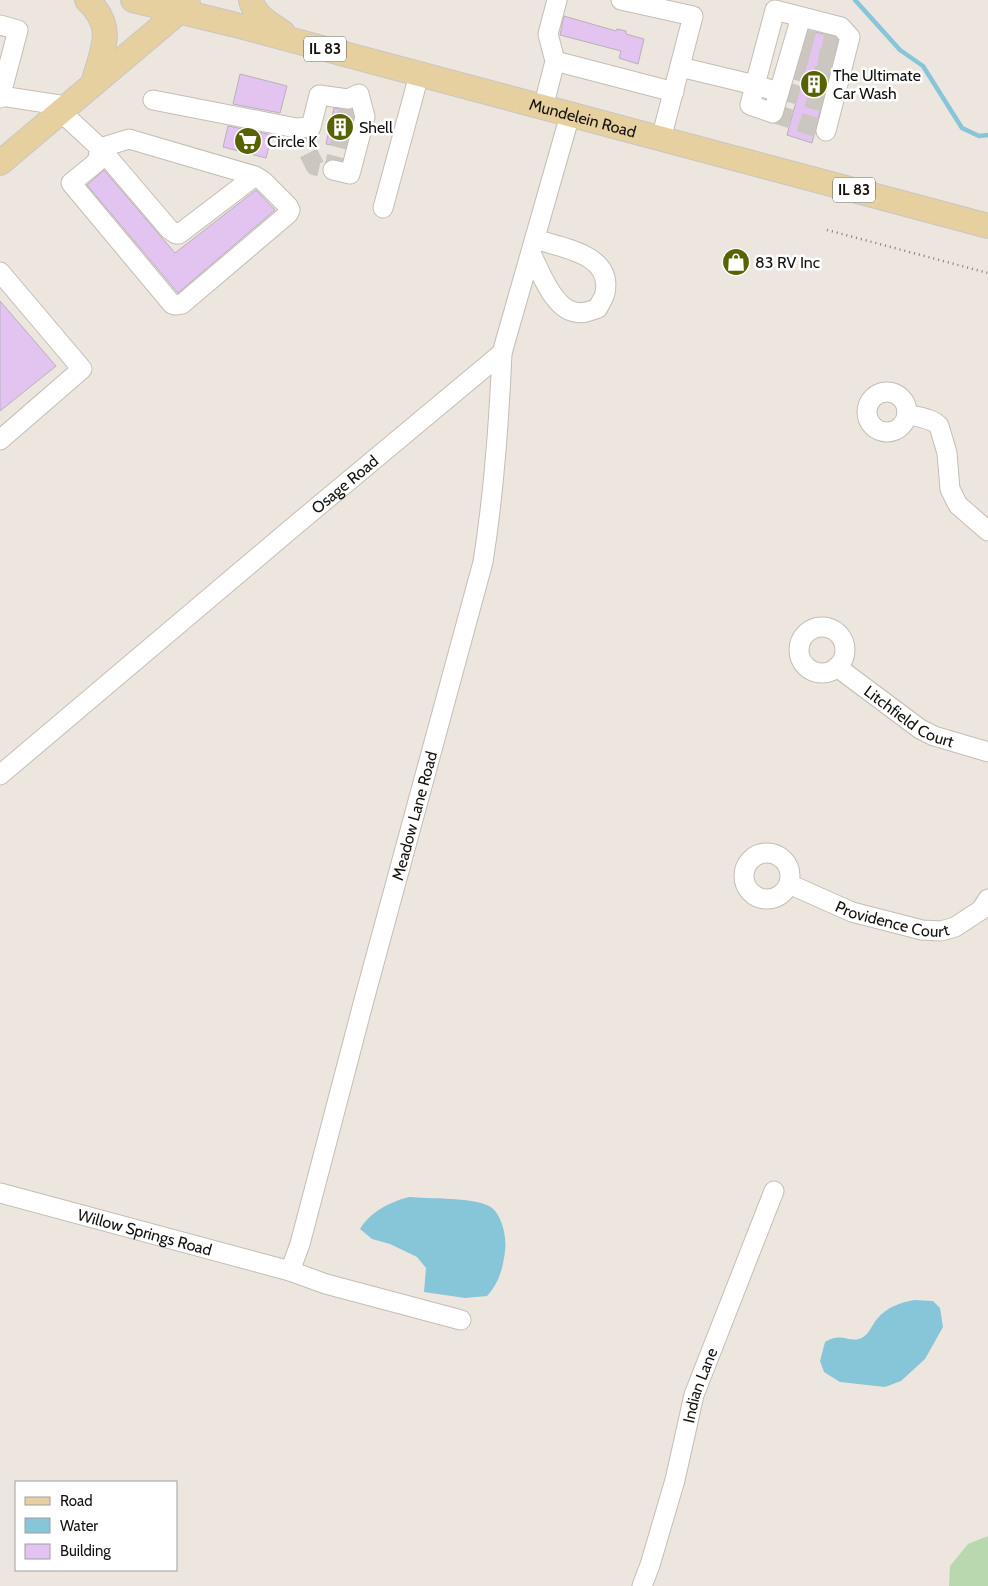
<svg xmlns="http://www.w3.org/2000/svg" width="988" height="1586" font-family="Cabin,sans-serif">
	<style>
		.green { fill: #bad8af }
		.water { fill: #87c5d8 }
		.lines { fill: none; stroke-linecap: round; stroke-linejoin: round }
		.stream { stroke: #87c5d8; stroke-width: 4.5 }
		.building { fill: #e3c4f0; stroke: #b6b1b8 }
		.minor-tunnel { stroke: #ccc6c0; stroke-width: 19; stroke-dasharray: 19 9; stroke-linecap: butt }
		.minor-casing { stroke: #c4bdb6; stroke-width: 21 }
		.major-casing { stroke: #c7c6c5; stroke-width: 26 }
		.path { stroke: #827d78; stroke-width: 2.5; stroke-dasharray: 1 4; stroke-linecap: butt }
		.minor { stroke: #fff; stroke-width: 19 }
		.major { stroke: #e6d0a0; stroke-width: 24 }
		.labels { text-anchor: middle; stroke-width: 5; stroke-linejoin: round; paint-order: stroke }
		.shield { fill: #fff; stroke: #5a5957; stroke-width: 1 }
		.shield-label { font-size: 15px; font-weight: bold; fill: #14120f }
		.poi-label { font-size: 16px; fill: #14120f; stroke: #fff; text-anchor: start }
		.street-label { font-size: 16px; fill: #14120f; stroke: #fff }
	</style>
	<rect width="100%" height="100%" fill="#ede6df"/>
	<path class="green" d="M988,1536V1586H949L950,1566L968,1544Z"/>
	<path class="water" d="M409,1197C429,1199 471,1197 489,1206C502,1213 507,1237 505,1251C503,1268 499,1283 487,1296L465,1298L424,1292L426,1268L417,1257L390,1244L372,1239L360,1229C370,1212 390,1202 409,1197Z
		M914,1300L933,1301L940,1308L943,1327L925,1359L901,1381L885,1387L840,1382L824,1372L820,1361L825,1342C842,1332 846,1342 859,1339C869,1336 871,1326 877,1319C887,1307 899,1303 914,1300Z"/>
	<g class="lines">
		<path class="stream" d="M855,0L900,50L923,66L962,128L979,136L988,135"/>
	</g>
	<path class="building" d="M564,16L616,31L617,29L626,31V34L644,39L638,64L619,58L621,51L560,35Z
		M815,32L835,37L838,40L812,143L787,135Z
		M240,74L287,86L280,113L233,104Z
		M334,108L351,110L353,115L345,147L326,144Z
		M228,126L272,135L266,158L223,147Z
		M104,170L175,253L256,190L275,210L178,293L87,185Z
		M0,301L56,366L0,411Z"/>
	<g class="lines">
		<path class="minor-tunnel" d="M795,37L848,48
			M791,52L844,62
			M786,68L839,81
			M780,90L833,105
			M773,113L826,131
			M296,128L315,166L333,170L352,96"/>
		<g class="minor-casing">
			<g id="minor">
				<path d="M621,0L693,16L661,139"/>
				<path d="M0,25L18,30L0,98"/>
				<path d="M555,61L548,34L557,0"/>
				<path d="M680,67L755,85L750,105L773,113L801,17"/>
				<path d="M779,92L755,85L775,10L841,27L850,37L826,131"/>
				<path d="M1,96L66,106"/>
				<path d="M153,100L296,128L311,127L319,95L348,99L359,94L365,117L350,174L333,170"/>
				<path d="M543,108L555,61L674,92"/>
				<path d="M60,111L100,148L97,162L71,183L172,304L175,305L182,304L288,214L290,210L288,206L263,181L255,176L129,139L100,148L169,229L176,234H179L255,176"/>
				<path d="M383,208L419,75"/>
				<path d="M531,253C539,270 554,309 575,312C584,314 590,311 598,308C600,303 604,298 605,293C613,254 562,248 535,239"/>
				<path d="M0,272L82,369L0,440"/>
				<circle cx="887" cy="412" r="20"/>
				<path d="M907,414C917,417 932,418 939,426L947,453L950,489L958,505L988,531"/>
				<circle cx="822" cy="650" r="23"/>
				<path id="s1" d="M837,667L920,729L934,736L988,752"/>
				<path id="s2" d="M0,775L298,523L502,353L570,115"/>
				<circle cx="767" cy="876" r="23"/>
				<path id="s3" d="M789,884L852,912L922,930L941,931L955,927L981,910L988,899"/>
				<path id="s4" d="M0,1193L290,1271L326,1284L461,1320"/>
				<path id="s5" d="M290,1271L300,1244L364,1000L483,562C494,493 499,423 502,353"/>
				<path id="s6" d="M642,1586L650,1565L675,1480L694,1395L774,1191"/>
			</g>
		</g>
		<g class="major-casing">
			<g id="major">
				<path d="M87,0C117,28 102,50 93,84"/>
				<path id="s7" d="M133,0L232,24L988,226"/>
				<path d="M251,0C254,16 271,24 283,33"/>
				<path d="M0,163L188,4"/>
			</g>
		</g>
		<path class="path" d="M827,230L988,273"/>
		<use href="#minor" class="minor"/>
		<use href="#major" class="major"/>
	</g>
	<defs>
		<g id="building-disc" transform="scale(1.4375)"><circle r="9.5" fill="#586200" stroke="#fff"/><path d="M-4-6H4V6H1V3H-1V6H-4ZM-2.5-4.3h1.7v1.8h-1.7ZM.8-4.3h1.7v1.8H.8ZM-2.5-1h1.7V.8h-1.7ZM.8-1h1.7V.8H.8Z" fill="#fff"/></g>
		<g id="supermarket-disc" transform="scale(1.4375)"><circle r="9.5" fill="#586200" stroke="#fff"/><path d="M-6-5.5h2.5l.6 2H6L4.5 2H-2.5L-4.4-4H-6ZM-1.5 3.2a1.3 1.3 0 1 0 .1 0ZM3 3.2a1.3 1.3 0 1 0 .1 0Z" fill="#fff"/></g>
		<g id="shop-disc" transform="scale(1.4375)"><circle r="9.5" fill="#586200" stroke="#fff"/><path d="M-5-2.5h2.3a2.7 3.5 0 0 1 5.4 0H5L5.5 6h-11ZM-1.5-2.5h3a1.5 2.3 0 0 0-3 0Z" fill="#fff"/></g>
	</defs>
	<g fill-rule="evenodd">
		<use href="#building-disc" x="814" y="84"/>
		<use href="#building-disc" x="340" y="127"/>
		<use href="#supermarket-disc" x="248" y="141"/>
		<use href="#shop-disc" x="736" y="262"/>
	</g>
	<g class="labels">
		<g class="shield">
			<rect x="304" y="36.5" width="42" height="25" rx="4"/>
			<rect x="833" y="177.5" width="42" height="25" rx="4"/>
		</g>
		<g class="shield-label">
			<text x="325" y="54">IL 83</text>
			<text x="854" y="195">IL 83</text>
		</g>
		<g class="poi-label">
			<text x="833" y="81">The Ultimate<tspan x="833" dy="18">Car Wash</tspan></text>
			<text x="359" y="133">Shell</text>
			<text x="267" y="147">Circle K</text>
			<text x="755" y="268">83 RV Inc</text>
		</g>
		<g class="street-label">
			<text dy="6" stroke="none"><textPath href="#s7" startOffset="465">Mundelein Road</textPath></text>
			<text dy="6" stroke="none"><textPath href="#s2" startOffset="451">Osage Road</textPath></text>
			<text dy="6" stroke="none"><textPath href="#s1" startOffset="88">Litchfield Court</textPath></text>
			<text dy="6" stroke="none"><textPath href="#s5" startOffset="472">Meadow Lane Road</textPath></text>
			<text dy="6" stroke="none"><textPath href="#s3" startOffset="110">Providence Court</textPath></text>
			<text dy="6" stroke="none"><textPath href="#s4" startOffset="150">Willow Springs Road</textPath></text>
			<text dy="6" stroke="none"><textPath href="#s6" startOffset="209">Indian Lane</textPath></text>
		</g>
	</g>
	<rect x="15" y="1481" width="162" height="90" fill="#ffffff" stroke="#a1a09f"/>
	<rect x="25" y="1497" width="25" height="8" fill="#e6d0a0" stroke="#a1a09f"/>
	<text x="60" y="1506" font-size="15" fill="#14120f">Road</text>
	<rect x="25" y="1518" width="25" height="15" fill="#87c5d8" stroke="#a1a09f"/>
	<text x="60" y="1531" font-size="15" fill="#14120f">Water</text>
	<rect x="25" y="1544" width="25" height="15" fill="#e3c4f0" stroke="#a1a09f"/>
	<text x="60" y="1556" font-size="15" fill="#14120f">Building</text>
</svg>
